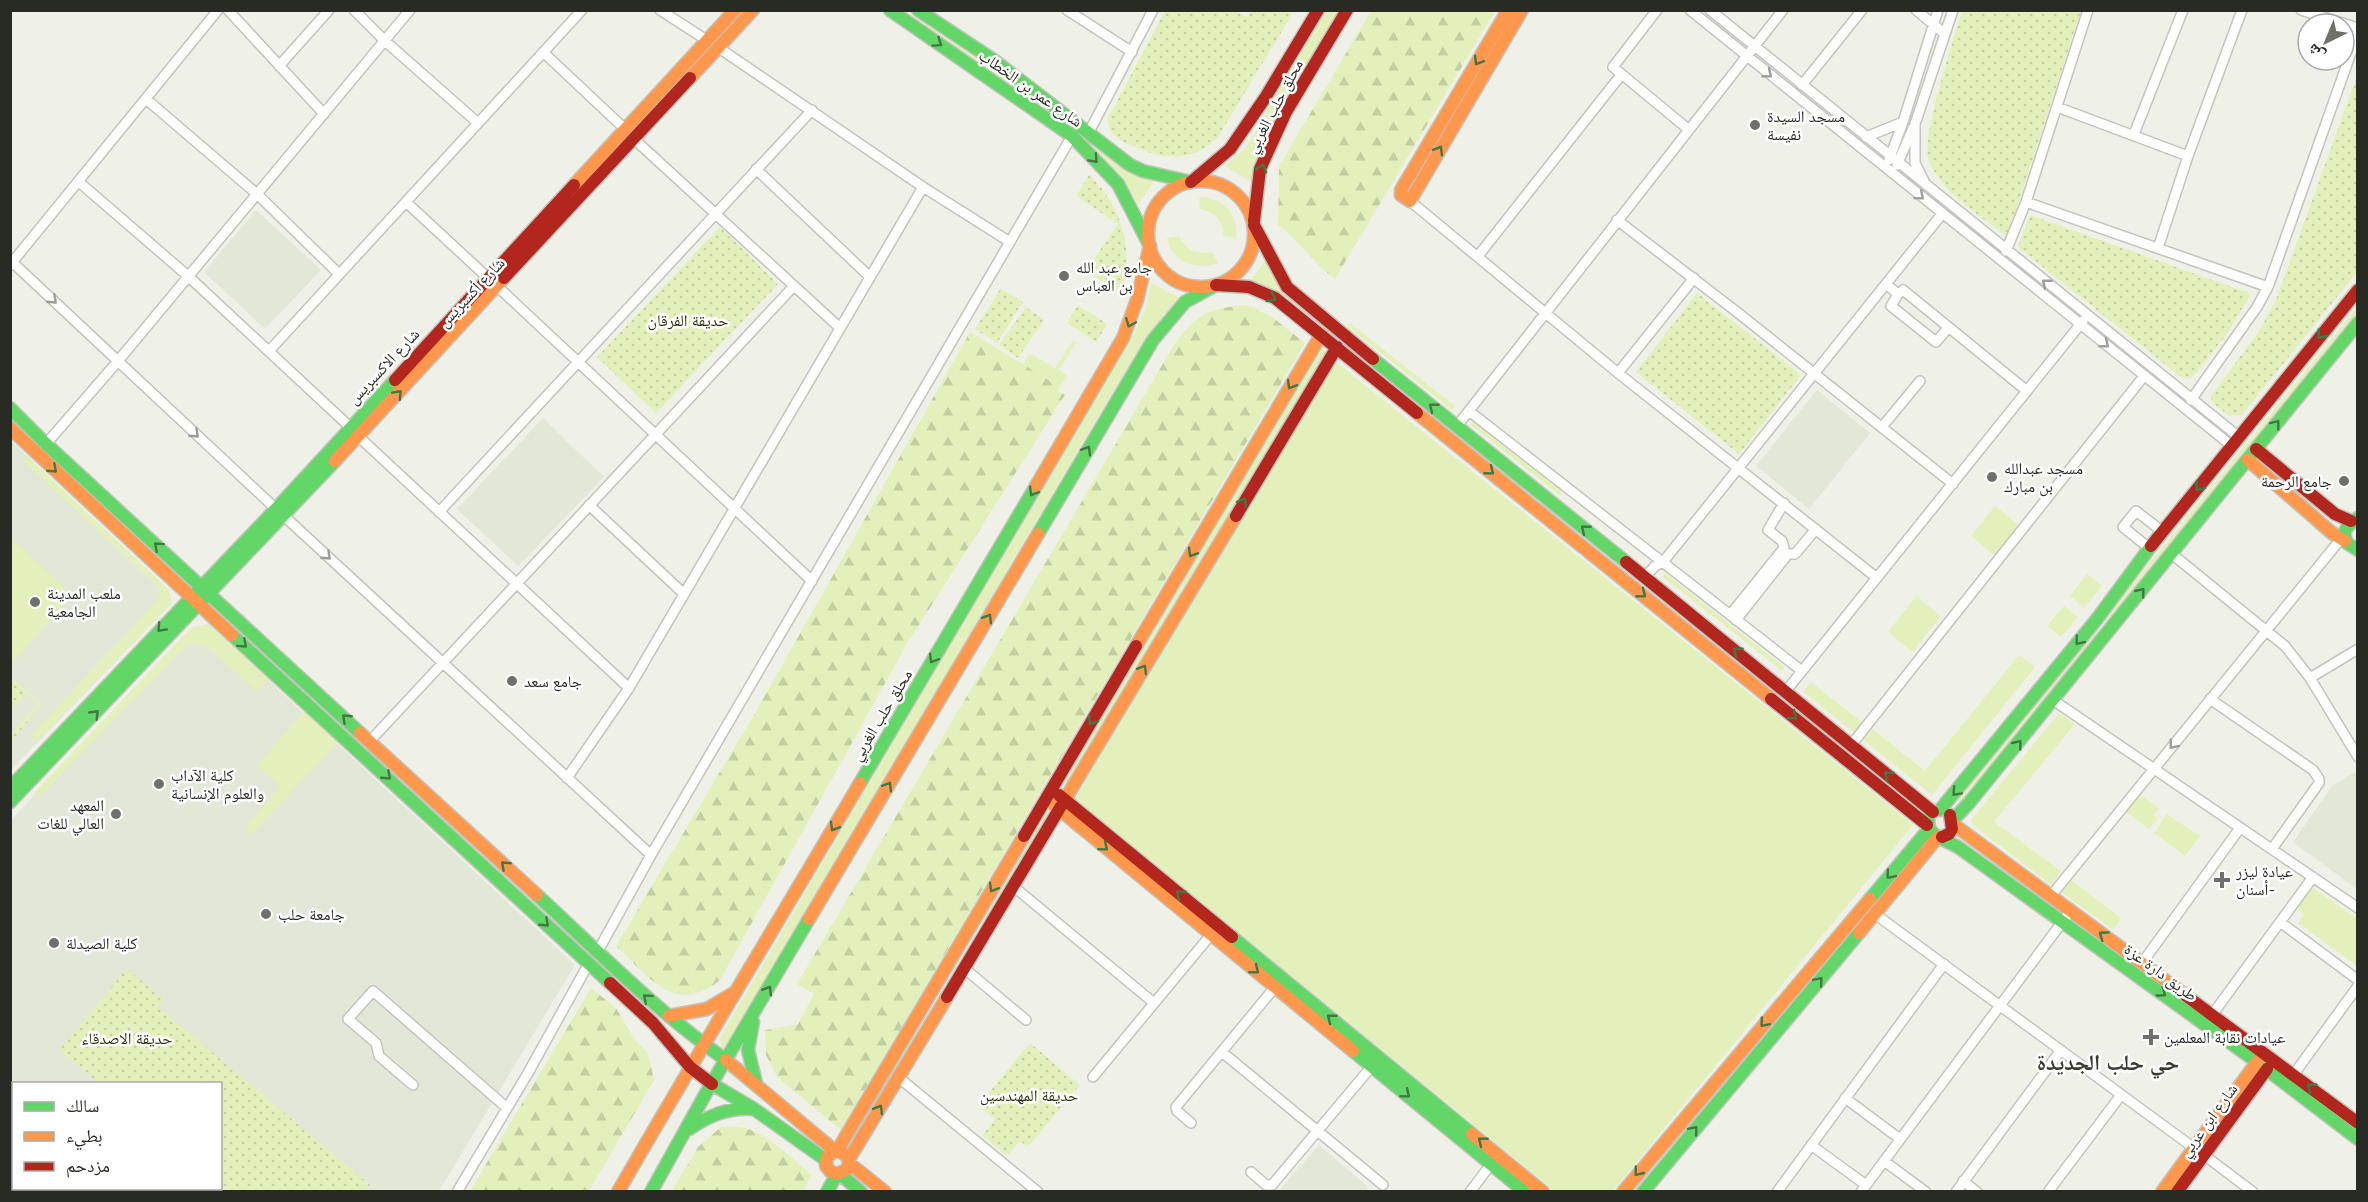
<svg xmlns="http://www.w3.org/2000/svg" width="2368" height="1202" font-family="'Nunito Sans','Noto Naskh Arabic',sans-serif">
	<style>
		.built { fill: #e2e7d7; fill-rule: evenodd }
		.grass { fill: #e3f0bb }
		.forest { fill: url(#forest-firs) }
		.park { fill: url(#park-dots) }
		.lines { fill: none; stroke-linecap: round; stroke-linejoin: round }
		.street-casing { stroke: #c2c4bd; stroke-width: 12 }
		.fast-casing { stroke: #c2c4bd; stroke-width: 15 }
		.slow-casing { stroke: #c2c4bd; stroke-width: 15 }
		.jam-casing { stroke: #c2c4bd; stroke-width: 15 }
		.street { stroke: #fdfdfc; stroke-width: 9 }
		.fast { stroke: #63d668; stroke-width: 12 }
		.slow { stroke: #ff974d; stroke-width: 12 }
		.jam { stroke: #b3261e; stroke-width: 12 }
		.oneway { stroke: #437743 }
		.oneway2 { stroke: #9d9e9b }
		.poi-dot { fill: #6e7069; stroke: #fff; stroke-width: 2 }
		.labels { text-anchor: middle; stroke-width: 5; stroke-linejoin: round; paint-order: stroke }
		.street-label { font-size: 16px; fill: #282a24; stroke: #fff }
		.poi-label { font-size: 16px; fill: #282a24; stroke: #fff; text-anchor: start }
		.park-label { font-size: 16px; fill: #2a3209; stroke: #fff }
		.district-label { font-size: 22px; font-weight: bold; fill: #393d30; stroke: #fff }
	</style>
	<defs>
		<pattern id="forest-firs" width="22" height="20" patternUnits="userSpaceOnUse" patternTransform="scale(1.5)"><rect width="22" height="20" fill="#e3f0bb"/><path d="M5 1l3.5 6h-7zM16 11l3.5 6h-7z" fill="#c3cea1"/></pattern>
		<pattern id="park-dots" width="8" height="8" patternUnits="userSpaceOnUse" patternTransform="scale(1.5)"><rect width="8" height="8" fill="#e3f0bb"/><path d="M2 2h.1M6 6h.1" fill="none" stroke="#c3cea1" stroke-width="1.8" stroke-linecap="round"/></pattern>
	</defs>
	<rect width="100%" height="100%" fill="#eff1e8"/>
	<path class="built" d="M256,210L321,270L265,329L204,272Z
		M1817,390L1870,433L1809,509L1756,466Z
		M543,418L604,477L518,566L457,509Z
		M10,440L170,591L171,604L11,770Z
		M208,624L575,965L439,1191L11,1192V820L191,628ZM14,1084H220V1188H14Z
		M2355,772L2358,776L2357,889L2293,842L2332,786Z
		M1319,1145L1368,1187L1365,1191H1279Z"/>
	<path class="grass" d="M901,11H905L986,63L1088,139L1114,161L1128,170L1155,179L1138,205C1116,161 1076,134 1038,105C993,72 948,41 901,11Z
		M1326,11H1340L1266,135L1259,152L1253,183L1225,166L1247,146Z
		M1199,197C1223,197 1240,215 1236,239L1223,235C1223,219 1215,212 1200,209Z
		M1179,236C1186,250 1196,255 1212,252L1218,263C1197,271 1171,263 1167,238Z
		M1266,259C1282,287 1295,302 1320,322L1249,283Z
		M1151,283L1181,299L1164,314L1109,398L725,1049L721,1048L720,1038L1052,470L1135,332L1147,304Z
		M2357,307V315L2110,620L2106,617Z
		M1350,323L1455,406L1452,410L1347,326Z
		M1073,340L1077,342L1059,370L1067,376L1060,387L1023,364L1030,353L1055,368Z
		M1322,348L1325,350V356L1068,784L1065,786L1063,785L1318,351Z
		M1336,362L1913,825L1613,1191L1556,1192L1075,799L1242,513Z
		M1473,421L1562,491L1559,495L1470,424Z
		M26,455L170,591L171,604L36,742L30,736L157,601L161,593L156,585L22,460Z
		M1995,506L2020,526L1995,556L1971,536Z
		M12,540L65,588L56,598L63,605L11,664Z
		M1665,573L1784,667L1782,671L1663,577Z
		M2087,574L2102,586L2084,608L2070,596Z
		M1916,596L1941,616L1912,652L1888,632Z
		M2064,606L2078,617L2061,637L2047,626Z
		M208,624L269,679L257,692L206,645L192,644L184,648L41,795L38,796L34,793L191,628Z
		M2097,628L2101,631L1963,802H1959L1958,798Z
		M2019,655L2035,667L1932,795L1861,738L1870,727L1925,771Z
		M1811,682L1863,723L1855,733L1803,692Z
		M305,711L338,742L250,836L246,826L280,787L257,765Z
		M2059,713L2075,724L1994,822L2061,871L2051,885L1972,824L1971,820Z
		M2140,795L2159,808L2154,815L2158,818L2149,829L2125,811Z
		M1048,811V815L990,914L986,917V912L1045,813Z
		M2167,814L2200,836L2185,856L2154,833Z
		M1923,838L1928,842L1673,1149L1672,1145Z
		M2070,879L2121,918L2113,930L2061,892Z
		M2312,887L2357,919V966L2298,923L2304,914L2297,909Z
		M915,1030L919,1032L848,1151L844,1147Z"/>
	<path class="forest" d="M1371,11H1495L1335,279C1313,263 1300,241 1278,225L1279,166Z
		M1247,305L1272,317L1305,343L841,1130L777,1077L766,1055L765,1030L798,1024L814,994L797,984L1174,345C1196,314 1209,308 1247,305Z
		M970,332L1060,387L1058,391L1065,395L907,644L720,980C675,1017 648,976 616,946L758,708Z
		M591,988L616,1008L635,1040L648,1053L654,1080L589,1191H470Z
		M721,1127C729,1127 738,1126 745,1128C770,1135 793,1160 812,1175L803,1191H672L698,1147Z"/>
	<path class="park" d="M1165,11H1234L1248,17L1252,11H1294L1217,139C1190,163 1163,160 1133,146C1126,143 1117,140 1112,133C1110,130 1109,124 1107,120Z
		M1962,11H2081L2009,232L2006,236C1981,216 1938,190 1928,158C1922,137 1954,37 1962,11Z
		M2357,76V272L2242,415L2229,416L2212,402L2211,396L2259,331L2276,300Z
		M1089,175C1122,205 1135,251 1121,294L1086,271L1118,224L1076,196Z
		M2030,215L2249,293L2250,296L2226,335L2194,376L2190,378H2182L2018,247Z
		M720,227L778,284L656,413L597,357Z
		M1001,288L1023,302L997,343L975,329Z
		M1697,293L1801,375L1739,454L1636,372Z
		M1078,305L1107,324L1096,342L1067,323Z
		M1026,307L1044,320L1018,358L999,345Z
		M14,680L42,705L11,741V734L38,704L26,693L11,710V684Z
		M127,969L164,1000L158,1007L370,1185L364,1191H230L221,1184L220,1084L99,1083L59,1050Z
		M1030,1043L1080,1085L1028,1147L1020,1141L1007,1156L982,1135L995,1120L978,1106Z"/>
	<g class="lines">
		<g class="street-casing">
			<path id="street" d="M228,10L324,114
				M354,10L385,41L478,123
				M660,10L708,41
				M1067,10L1132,52
				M1657,10L1613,67L1688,129
				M1690,10L2232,446
				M1710,10L2239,437
				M1916,10L1945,34
				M2301,10L2358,28
				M719,48L923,187L1010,242
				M543,52L626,130
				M279,66L329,10
				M1802,85L1862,10
				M146,99L257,194L339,274
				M2057,107L2188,156
				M1089,132L1153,10
				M2134,134L2183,10
				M1866,137L1903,122
				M634,139L840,328
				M1889,160L1903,122L1938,10
				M1897,165L1913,128
				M756,169L870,277
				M1924,181L1915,163V124L1953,10
				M79,182L188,276L350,427
				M1410,201L1618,373L1877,578
				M406,202L488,278
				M2026,202L2268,287
				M1617,220L1737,312L1953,484
				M2158,248L2188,156L2242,10
				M2006,251L2026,202L2088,10
				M1478,256L1621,75
				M10,260L276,509
				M10,265L218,10
				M1886,284L1898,294L1903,290L2027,391
				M498,287L812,581
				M1898,294L1891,306L1936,342L1948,328
				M269,351L582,10
				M1618,373L1694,278
				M2191,400L2257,307L2268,287L2358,33
				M1469,411L1802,671
				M1457,426L1783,10
				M1882,427L1920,381
				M359,437L629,688
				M46,444L118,361L410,10
				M589,505L684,594
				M439,512L812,110
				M284,516L651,855
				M2149,548L2123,527L2136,511L2163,532
				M2172,554L2285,646L2310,678L2358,757
				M1645,577L1655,566L1663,562L1942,214
				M1730,615L1784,548L1782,541L1768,530L1784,503
				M1736,620L1788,554H1795L1816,529
				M2310,678L2358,649
				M1786,691L2083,321
				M2210,699L2313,770L2319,779V783L2272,849
				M2053,700L2358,908
				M370,741L793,287
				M1852,744L2144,376
				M567,778L629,688L923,187
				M1013,886L1154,1003
				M2050,897L2344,535
				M1875,914L2194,1148
				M2280,922L2358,980
				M598,951L651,855L1072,136
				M2142,963L2240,828
				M964,968L1026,1020
				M2212,1015L2313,877
				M1222,1052L1383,1185
				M2294,1074L2358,986
				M898,1077L1038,1192
				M1093,1077L1214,931
				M413,1085L379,1056L376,1043L348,1019L373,991L507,1108
				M1845,1098L1900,1139
				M1191,1123L1177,1111L1176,1107L1275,987
				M1811,1145L1866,1185
				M2204,1155L2253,1192
				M1884,1161L1926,1192
				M1251,1172L1266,1185H1272L1372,1066
				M1963,1181L1977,1192
				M457,1192L528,1073L589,963
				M1470,1192L1491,1164
				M1777,1192L1944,964
				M1861,1192L2066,917
				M1956,1192L2061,1050
				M2048,1192L2121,1095"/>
		</g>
		<g class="fast-casing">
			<path id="fast" d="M890,10L1072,136L1118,184L1150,246
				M918,10L995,61L1130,165L1143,171L1191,182
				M1373,359L1626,562
				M10,408L46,444L360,733
				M2358,518C2348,525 2341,530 2347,543L2358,550
				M1038,534L1153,340L1185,302L1216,285
				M232,635L610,983
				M860,783L1036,486
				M10,788L276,509L395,380
				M10,802L335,461
				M1940,810L2097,619L2151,546
				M1928,818L1929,829L1936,836L1958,847L2257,1062L2358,1139
				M1953,820L1969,803L2358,323
				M537,895C599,952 656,1011 726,1060
				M1870,899L1928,830
				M1232,937L1472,1134
				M753,1022L748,1050L756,1083
				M1353,1051L1525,1192
				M712,1084L754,1109L826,1160
				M689,1129C710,1115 729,1107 754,1109
				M840,1174L861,1192
				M651,1192L706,1093L809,919
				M827,1192L837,1174
				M1643,1192L1859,933"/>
		</g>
		<g class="slow-casing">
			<path id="slow" d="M1508,10L1401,190V195L1410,201L1522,10
				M690,78L753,10
				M1148 234a53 53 0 1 1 106 0a53 53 0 1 1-106 0Z
				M574,185L735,10
				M1417,413L1771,699
				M10,428L232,635
				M2248,460L2332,533L2345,541
				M335,461L504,278
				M1036,486L1123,338L1137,300L1150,246
				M1136,646L1321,335
				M360,733L537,895
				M1054,805L1353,1051
				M1061,806L1236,516
				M1953,824L2185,995
				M809,919L1038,534
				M1859,933L1938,837
				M669,1016L707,1009L734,993
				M726,1060L835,1151
				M1472,1134L1543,1192
				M837,1151L1024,836
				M849,1159L842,1152L835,1151L827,1157L826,1166L831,1172L837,1174L848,1169L849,1159L947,997
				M849,1163L885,1192
				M618,1192C697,1054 780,919 860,783
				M1623,1192L1870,899
				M2162,1192L2257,1062"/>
		</g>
		<g class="jam-casing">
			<path id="jam" d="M1191,182L1230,149L1265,98L1318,10
				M1254,221L1260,169L1286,112L1347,10
				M1254,225L1287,287L1373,359
				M504,278L690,78
				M1216,285L1249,287L1275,298L1417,413
				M395,380L574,185
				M2256,449L2335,514L2351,521
				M1236,516L1337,347
				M2151,546L2358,290
				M1626,562L1933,812
				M1771,699L1927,825
				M1059,795L1232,937
				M1024,836L1136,646
				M1942,837L1949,834L1952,829L1950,815
				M610,983L653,1023L690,1067L712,1084
				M2185,995L2358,1123
				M947,997L1061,806
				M2177,1192L2267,1069"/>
		</g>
		<use href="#street" class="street"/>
		<use href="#fast" class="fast"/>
		<use href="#slow" class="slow"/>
		<use href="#jam" class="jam"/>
	</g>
	<defs><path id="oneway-chevron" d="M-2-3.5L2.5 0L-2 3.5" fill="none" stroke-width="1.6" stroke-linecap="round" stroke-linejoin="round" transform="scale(1.5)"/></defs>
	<g class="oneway">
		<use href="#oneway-chevron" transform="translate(938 43) rotate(34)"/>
		<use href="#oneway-chevron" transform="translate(1478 61) rotate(121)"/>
		<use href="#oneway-chevron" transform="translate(1439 150) rotate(-59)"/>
		<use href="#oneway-chevron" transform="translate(1094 159) rotate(47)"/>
		<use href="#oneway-chevron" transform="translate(1262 168) rotate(-73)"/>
		<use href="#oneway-chevron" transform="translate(1272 298) rotate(29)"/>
		<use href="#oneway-chevron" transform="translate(1130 323) rotate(112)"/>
		<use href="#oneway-chevron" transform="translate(2321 335) rotate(129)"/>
		<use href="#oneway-chevron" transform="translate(1291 385) rotate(121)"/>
		<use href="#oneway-chevron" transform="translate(398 394) rotate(-47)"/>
		<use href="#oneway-chevron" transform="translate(1433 407) rotate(-141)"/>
		<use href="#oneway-chevron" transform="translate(2276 424) rotate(-52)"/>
		<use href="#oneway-chevron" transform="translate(1087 450) rotate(-59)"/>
		<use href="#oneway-chevron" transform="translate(53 469) rotate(43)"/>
		<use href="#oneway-chevron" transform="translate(1490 471) rotate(39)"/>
		<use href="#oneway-chevron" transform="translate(2199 487) rotate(129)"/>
		<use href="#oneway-chevron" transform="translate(1033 492) rotate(121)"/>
		<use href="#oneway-chevron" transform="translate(1243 502) rotate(-59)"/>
		<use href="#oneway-chevron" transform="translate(1585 529) rotate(-141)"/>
		<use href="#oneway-chevron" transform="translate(158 546) rotate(-138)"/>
		<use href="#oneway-chevron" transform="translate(1192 553) rotate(121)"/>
		<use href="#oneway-chevron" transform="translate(2141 592) rotate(-51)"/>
		<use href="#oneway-chevron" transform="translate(1642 594) rotate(39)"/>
		<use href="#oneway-chevron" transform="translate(988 618) rotate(-59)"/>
		<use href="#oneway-chevron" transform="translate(161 628) rotate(133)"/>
		<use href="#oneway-chevron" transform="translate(2079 641) rotate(129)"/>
		<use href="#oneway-chevron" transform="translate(243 644) rotate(42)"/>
		<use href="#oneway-chevron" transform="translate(1737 651) rotate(-141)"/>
		<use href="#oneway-chevron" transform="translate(933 659) rotate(121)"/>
		<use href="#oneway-chevron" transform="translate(1143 669) rotate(-59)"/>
		<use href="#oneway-chevron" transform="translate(95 714) rotate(-46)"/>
		<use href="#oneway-chevron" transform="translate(1793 716) rotate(39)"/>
		<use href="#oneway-chevron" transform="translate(346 718) rotate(-137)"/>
		<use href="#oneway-chevron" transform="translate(1092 721) rotate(121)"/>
		<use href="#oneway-chevron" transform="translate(2018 744) rotate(-51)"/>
		<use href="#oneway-chevron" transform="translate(1888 775) rotate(-140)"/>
		<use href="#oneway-chevron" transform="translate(387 776) rotate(43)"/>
		<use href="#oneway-chevron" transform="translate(888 786) rotate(-59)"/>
		<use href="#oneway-chevron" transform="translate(1956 792) rotate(133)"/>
		<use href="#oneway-chevron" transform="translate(834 827) rotate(121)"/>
		<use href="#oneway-chevron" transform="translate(1104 847) rotate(39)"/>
		<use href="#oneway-chevron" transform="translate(505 865) rotate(-137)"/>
		<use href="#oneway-chevron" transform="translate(1890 875) rotate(130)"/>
		<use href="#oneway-chevron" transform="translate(993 888) rotate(121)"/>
		<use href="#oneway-chevron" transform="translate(1180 894) rotate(-141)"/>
		<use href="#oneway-chevron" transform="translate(545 923) rotate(43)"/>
		<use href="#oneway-chevron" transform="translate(2103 935) rotate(-144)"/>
		<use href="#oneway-chevron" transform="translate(1255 970) rotate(39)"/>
		<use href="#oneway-chevron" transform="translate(1819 981) rotate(-50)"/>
		<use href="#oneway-chevron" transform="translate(768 990) rotate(-59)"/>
		<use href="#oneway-chevron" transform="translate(2162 993) rotate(36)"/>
		<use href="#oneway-chevron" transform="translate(647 998) rotate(-139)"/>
		<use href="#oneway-chevron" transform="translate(1331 1018) rotate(-141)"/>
		<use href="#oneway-chevron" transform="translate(1764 1023) rotate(130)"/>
		<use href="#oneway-chevron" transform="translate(2311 1087) rotate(-142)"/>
		<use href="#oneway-chevron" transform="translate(1406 1094) rotate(39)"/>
		<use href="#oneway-chevron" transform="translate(879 1109) rotate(-59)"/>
		<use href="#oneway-chevron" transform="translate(1694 1130) rotate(-50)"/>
		<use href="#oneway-chevron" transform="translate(1482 1141) rotate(-141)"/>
		<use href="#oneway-chevron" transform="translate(1638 1172) rotate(129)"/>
	</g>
	<g class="oneway2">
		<use href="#oneway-chevron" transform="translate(1768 74) rotate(39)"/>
		<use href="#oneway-chevron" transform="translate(1920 196) rotate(40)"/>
		<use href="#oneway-chevron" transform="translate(2046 283) rotate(-141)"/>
		<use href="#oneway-chevron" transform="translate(53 300) rotate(43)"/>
		<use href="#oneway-chevron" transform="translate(2105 344) rotate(39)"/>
		<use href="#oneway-chevron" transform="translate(195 434) rotate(43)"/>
		<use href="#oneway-chevron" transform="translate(327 556) rotate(43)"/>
		<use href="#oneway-chevron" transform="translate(2173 745) rotate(129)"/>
	</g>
	<g class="poi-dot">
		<circle cx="1755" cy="125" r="6"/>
		<circle cx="1064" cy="276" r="6"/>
		<circle cx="1992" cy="477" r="6"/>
		<circle cx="2344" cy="481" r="6"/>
		<circle cx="35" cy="602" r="6"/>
		<circle cx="512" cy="681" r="6"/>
		<circle cx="159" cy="784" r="6"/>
		<circle cx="116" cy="814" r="6"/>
		<path d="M2219 871h6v6h6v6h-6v6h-6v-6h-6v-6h6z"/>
		<circle cx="266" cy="914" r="6"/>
		<circle cx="54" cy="943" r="6"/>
		<path d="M2148 1028h6v6h6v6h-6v6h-6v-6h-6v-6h6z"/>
	</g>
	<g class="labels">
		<g class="street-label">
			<text transform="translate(1031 88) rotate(35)" y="6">شارع عمر بن الخطاب</text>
			<text transform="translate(1274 106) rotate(-62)" y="6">محلق حلب الغربي</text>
			<text transform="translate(471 292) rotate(-47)" y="6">شارع أكسبريس</text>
			<text transform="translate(383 366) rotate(-47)" y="6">شارع الاكسبريس</text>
			<text transform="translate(881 715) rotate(-59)" y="6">محلق حلب الغربي</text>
			<text transform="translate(2161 972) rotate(36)" y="6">طريق دارة عزة</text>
			<text transform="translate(2208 1120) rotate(-54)" y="6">شارع ابن عربي</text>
		</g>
		<g class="poi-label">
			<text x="1767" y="122">مسجد السيدة<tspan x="1767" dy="18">نفيسة</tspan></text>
			<text x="1076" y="273">جامع عبد الله<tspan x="1076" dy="18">بن العباس</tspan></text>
			<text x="2004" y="474">مسجد عبدالله<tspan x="2004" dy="18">بن مبارك</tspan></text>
			<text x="2332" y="487" text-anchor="end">جامع الرحمة</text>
			<text x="47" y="599">ملعب المدينة<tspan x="47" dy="18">الجامعية</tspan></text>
			<text x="524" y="687">جامع سعد</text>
			<text x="171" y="781">كلية الآداب<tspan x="171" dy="18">والعلوم الإنسانية</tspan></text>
			<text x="104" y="811" text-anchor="end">المعهد<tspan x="104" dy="18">العالي للغات</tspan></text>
			<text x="2236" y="877">عيادة ليزر<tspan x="2236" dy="18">أسنان-</tspan></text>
			<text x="278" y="920">جامعة حلب</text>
			<text x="66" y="949">كلية الصيدلة</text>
			<text x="2164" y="1043">عيادات نقابة المعلمين</text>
		</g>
		<g class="park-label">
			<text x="688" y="326">حديقة الفرقان</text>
			<text x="127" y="1044">حديقة الاصدقاء</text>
			<text x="1029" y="1101">حديقة المهندسين</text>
		</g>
		<g class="district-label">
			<text x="2108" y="1070">حي حلب الجديدة</text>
		</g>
	</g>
	<rect width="2368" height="1202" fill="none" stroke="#282a24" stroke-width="24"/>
	<rect x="12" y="1082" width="210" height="108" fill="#ffffff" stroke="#a9aaa7" stroke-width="1.5"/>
	<rect x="24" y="1102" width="30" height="9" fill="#63d668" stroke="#a9aaa7" stroke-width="1.5"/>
	<text x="66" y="1112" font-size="18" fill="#282a24">سالك</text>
	<rect x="24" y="1132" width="30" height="9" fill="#ff974d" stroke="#a9aaa7" stroke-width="1.5"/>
	<text x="66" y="1142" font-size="18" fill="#282a24">بطيء</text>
	<rect x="24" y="1162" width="30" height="9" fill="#b3261e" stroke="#a9aaa7" stroke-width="1.5"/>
	<text x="66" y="1172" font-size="18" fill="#282a24">مزدحم</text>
	<g transform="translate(2326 42) rotate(223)"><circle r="28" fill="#ffffff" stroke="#a9aaa7" stroke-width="1.5"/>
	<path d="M0-4.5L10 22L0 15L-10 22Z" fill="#6e7069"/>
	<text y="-9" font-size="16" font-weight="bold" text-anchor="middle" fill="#282a24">ش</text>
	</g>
</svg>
